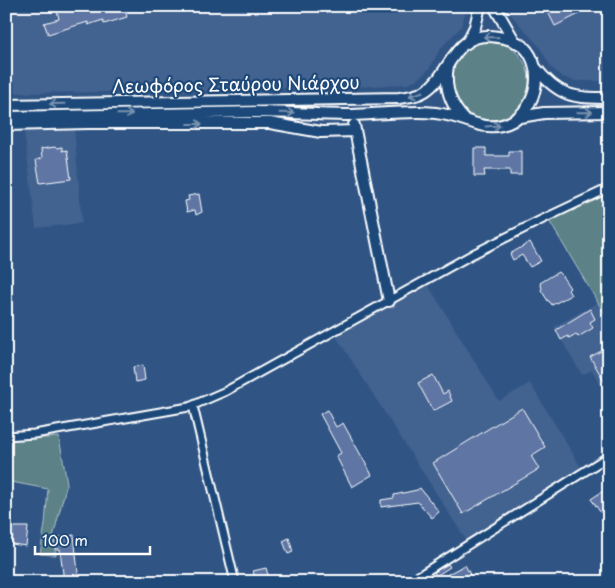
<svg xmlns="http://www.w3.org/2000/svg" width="615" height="588" font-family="'Playpen Sans',sans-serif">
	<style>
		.built { fill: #426290 }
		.green { fill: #5c8288; stroke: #aec0c4 }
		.building { fill: #5f76a4; stroke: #fff }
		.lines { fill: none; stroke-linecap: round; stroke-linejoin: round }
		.street-casing { stroke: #fff; stroke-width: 11 }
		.secondary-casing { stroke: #fff; stroke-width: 14 }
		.street { stroke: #1f4a7a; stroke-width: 7 }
		.secondary { stroke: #1f4a7a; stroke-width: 10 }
		.oneway { stroke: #7992af }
		.labels { text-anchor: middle; stroke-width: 4.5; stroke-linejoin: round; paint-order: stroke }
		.street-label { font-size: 18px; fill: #fff; stroke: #1f4a7a }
	</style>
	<rect width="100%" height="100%" fill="#305585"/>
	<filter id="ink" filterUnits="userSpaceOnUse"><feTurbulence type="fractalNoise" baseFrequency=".02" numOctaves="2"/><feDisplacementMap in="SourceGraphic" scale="10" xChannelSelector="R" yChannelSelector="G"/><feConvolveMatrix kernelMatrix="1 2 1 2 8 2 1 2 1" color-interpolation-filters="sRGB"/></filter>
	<g filter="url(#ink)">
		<path class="built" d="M6,6H466V11L461,27L441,48L429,69L419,78L408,84L353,87L267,88L215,91L6,93Z
			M507,6H609V81H574L561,76L551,67L539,46L511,15Z
			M74,128L82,223L36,228L24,131Z
			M427,283L499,401L530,383L582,469L466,540L334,333Z
			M597,303L609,322V400L592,370L582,375L554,327Z"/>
		<path class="green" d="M451 81a39 39 0 1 1 78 0a39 39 0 1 1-78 0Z
			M609,191V321L548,219Z
			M59,437L67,483L53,537L56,555L40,554L45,524L48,489L6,481V441Z"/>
		<path class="building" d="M72,6H83L84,10L98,6H124L127,17L104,24L103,20L88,25V22L48,34L44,23L59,19L57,10Z
			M545,6H575L579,14L555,26Z
			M55,147L56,148L62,147V151L67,150L71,179L40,183L36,160L42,158L41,149Z
			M474,148H486V156H509V151H521V175H510V170H484L485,176H474Z
			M199,194L202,212L196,215L195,210L187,212L185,201L189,200L188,196Z
			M530,242L541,261L530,267L522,255L513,260L510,254Z
			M558,272L562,276L570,288L568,290L571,295L552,305L550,302L548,301L541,290L542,288L540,283Z
			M590,309L595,319L590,322L593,328L578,337L576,334L569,338L568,336L561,340L556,330Z
			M609,347V389L590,357Z
			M143,365L145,380L135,382L133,367Z
			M433,375L443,394L448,391L452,401L433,411L418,383Z
			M522,408L545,447L531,456L539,469L463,514L433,463Z
			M327,410L336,427L343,423L372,475L352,487L336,456L341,453L320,414Z
			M609,487V508L601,513L591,499Z
			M420,488L439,512L432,518L418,502L381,507V500L394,498V495L417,490Z
			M13,527H28L26,546L12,544Z
			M74,535L79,582H64L60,549H55V538Z
			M289,538L293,552L288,554L283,541Z
			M448,564L450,567L436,576L434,572Z
			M465,565L474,582H452L448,574Z
			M266,568L270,582H256L253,571Z"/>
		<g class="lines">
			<g class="street-casing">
				<path id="street" d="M193,406L235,582
					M6,436L34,434L189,407L226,391L473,254L541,220L609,188
					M409,582L609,456"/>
			</g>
			<g class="secondary-casing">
				<path id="secondary" d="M494,6L515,42
					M467,43L475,27L480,6
					M448,66C444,87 450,104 464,119
					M535,67C559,97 573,98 609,98
					M6,105L399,98C408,97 417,96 425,91C453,73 452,29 498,37C507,38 516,41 523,46C548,70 535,117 502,125C483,130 469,120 451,116C440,113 429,112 418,112C396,112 375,114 353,115C321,115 288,112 255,112C172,113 89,115 6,117
					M520,117L544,113L609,112
					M6,125L88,123H270L321,132L355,131
					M354,125L389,301"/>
			</g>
			<use href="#street" class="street"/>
			<use href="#secondary" class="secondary"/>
		</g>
		<defs><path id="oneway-shaft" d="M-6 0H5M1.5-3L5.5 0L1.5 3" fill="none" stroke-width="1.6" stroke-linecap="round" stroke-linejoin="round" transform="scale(1.25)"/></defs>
		<g class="oneway">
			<use href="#oneway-shaft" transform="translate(491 37) rotate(-179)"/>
			<use href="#oneway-shaft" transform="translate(416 94) rotate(161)"/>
			<use href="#oneway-shaft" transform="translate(57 104) rotate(179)"/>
			<use href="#oneway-shaft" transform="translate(585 112) rotate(-1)"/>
			<use href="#oneway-shaft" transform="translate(287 113) rotate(1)"/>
			<use href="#oneway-shaft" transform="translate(125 114) rotate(-1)"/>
			<use href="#oneway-shaft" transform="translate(195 124)"/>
			<use href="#oneway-shaft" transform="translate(493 126) rotate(-4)"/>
		</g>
	</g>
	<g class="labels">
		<g class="street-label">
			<text transform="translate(236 85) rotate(-1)" y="6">Λεωφόρος Σταύρου Νιάρχου</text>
		</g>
	</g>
	<rect width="615" height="588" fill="none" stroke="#1f4a7a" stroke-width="25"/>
	<rect x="12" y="12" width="590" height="563" fill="none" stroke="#fff" stroke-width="2" filter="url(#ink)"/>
	<path d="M35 546v8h115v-8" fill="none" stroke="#ffffff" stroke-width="2.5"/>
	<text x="42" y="546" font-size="15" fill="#ffffff" stroke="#1f4a7a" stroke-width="4" paint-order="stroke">100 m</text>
</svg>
